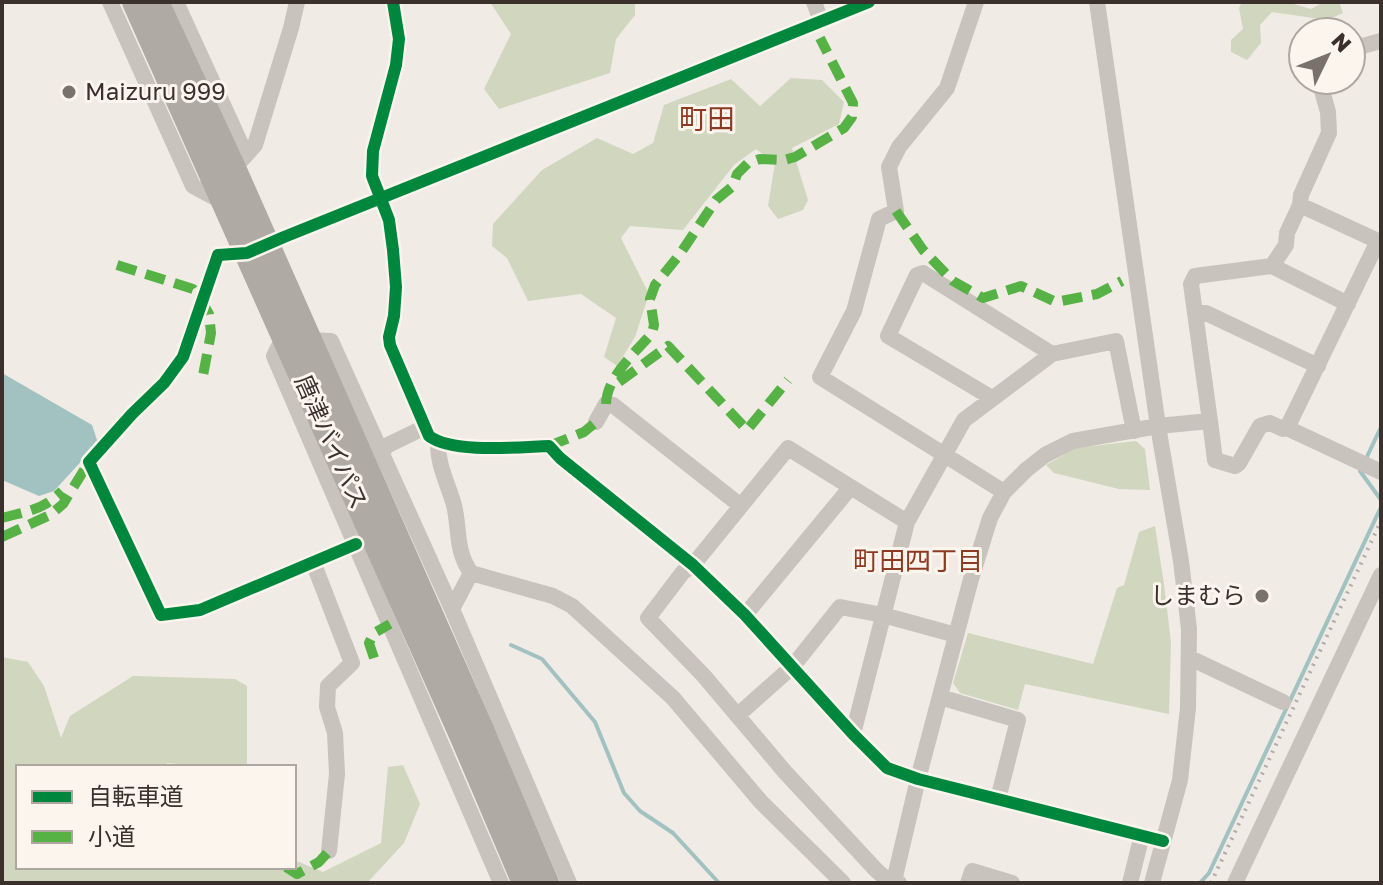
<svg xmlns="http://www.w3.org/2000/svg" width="1383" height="885" font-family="'Golos Text','Noto Sans JP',sans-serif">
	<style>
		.green { fill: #d1d6bf }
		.water { fill: #a1c2c1 }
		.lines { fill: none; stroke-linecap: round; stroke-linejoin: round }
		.stream { stroke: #a1c2c1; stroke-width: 4 }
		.minor { stroke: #c9c3be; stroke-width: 16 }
		.highway { stroke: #afaaa4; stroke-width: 24 }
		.rail { stroke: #b1aca8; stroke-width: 4; stroke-dasharray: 2 6; stroke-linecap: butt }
		.quiet { stroke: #57b246; stroke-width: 10; stroke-dasharray: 20 10; stroke-linecap: butt }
		.cycleway-casing { stroke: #fbf5ee; stroke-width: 17 }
		.cycleway { stroke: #00873e; stroke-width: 12 }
		.poi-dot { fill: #7a716c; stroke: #fbf5ee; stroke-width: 3 }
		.labels { text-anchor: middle; stroke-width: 6; stroke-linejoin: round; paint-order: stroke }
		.poi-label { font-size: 24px; fill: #3b302b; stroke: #fbf5ee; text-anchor: start }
		.street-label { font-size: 24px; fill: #3b302b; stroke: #fbf5ee }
		.neighbourhood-label { font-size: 26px; fill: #8c3b22; stroke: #fbf5ee }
		.quarter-label { font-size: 28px; fill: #8c3b22; stroke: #fbf5ee }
	</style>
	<rect width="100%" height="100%" fill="#f0ebe5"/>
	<path class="green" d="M490,2H635V15L616,39L610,73L499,109L484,89L511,34Z
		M1242,2H1287L1311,9L1324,2H1339L1343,13L1327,20L1272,12L1260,25L1261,43L1247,60L1231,52V40L1243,29L1239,8Z
		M791,78L822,80L844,102L839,124L792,148L808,200L803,210L778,219L768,206L775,163L756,149L734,165L683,230L630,226L621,238L649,294L635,337L617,366L604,357L616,318L581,294L528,301L507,258L492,246L493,224L542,170L597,138L633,154L653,143L664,105L731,79L760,106Z
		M1136,441L1145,449L1150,490L1119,489L1054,473L1046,465L1076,448Z
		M1155,526L1164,584L1171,642L1169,714L1025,684L1018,710L960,693L953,683L968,633L1093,664L1117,588L1124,585L1139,532Z
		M2,657L28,662L44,686L61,738L70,716L133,676L235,679L247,686V767H211L167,763L165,767H18V867H294V860L323,872L381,843L388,767L403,765L420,804L404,843L367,883H2Z"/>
	<path class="water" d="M2,373L92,425L98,443L54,491L39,496L2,480Z"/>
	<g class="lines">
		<path class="stream" d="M1365,461L1381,427
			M1361,469L1360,471L1381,500
			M511,645L542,659L595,722L624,793L640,811L673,833L719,883
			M1200,883L1209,873L1381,507"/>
		<path class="minor" d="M110,2L193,186L223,202
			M176,2L246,155L234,168
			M393,2L399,39L396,65L373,151L372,176L389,220L393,250L396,287L394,316L389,337L390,345L429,436C453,454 519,447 549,446L560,458L693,565L745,615L853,734L887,768L918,779L1163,841
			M814,2L821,21
			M976,2L947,88L899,147L889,167L896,211L879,219L854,311L820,377L1004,492
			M1097,2L1158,426L1181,561L1189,629L1188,708L1180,780L1152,883
			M1351,49L1381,41
			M246,155L255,145L291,28L297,2
			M1272,266L1348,304
			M1195,313H1206L1318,366
			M284,336L274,356L501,883
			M309,340L331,341L452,609L569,883
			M992,398L888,336L917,275L923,273L1052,354
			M1210,421L1215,460L1235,466L1239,463L1260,426L1270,423L1283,429L1287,428L1381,472
			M596,422L606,404L613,405L741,506
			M1287,428L1378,241L1300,205
			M438,442C437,464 448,484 454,505C460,530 455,550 471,573L553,596L572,606L673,698L761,802L843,883
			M382,451L388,445L425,427
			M356,544L200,610L161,615L89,462L132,414L164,383L183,357L218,255L247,253L284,237L869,2
			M313,562L352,663L328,686L327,707L335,733L337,774L329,851
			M452,609L471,573
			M745,615L850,488
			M1190,658L1283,702
			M940,697L1018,720L998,799
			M738,715L793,666L840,607L883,615L956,635
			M853,734L907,522L964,420L1052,354L1116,341L1134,431
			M894,881L918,779L971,579L990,518L1004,492L1026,470L1045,455L1073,441L1158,426L1210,421L1191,284L1195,276L1272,266L1286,245L1287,233L1300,205L1301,195L1329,133L1328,112L1319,80
			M899,883L884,877L876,870L785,772L704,676L648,618L683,572L693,565L788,448L907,522
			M968,883L972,871L1012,883
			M1130,883L1142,835
			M1235,883L1381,575"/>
		<path class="highway" d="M134,2L461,735L524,883
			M157,2L234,168L481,727L547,883"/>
		<path class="rail" d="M1211,883L1381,521"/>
		<path class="quiet" d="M896,211L923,250L953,281L983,298L1021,286L1056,302L1097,294L1122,281
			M117,265L193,289L202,302L209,314L211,333L202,381
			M619,382L668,346L747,430L788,380
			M606,404C607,376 635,353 652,333L654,325L650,299L655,285L680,254L716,200L733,186L737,174L748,163L760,159L784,160L795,157L844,128L852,117L853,103L820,38
			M549,446L584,432L596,422
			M2,518C27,511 42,511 62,491
			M2,537L50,515L63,504L89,462
			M374,658L369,643L374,633L390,624
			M286,867L297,874L319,862L329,851"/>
		<g class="cycleway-casing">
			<path id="cycleway" d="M393,2L399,39L396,65L373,151L372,176L389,220L393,250L396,287L394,316L389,337L390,345L429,436C453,454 519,447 549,446L560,458L693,565L745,615L853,734L887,768L918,779L1163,841
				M356,544L200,610L161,615L89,462L132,414L164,383L183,357L218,255L247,253L284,237L869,2"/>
		</g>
		<use href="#cycleway" class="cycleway"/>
	</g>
	<g class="poi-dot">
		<circle cx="69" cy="92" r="8"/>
		<circle cx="1262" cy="596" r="8"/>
	</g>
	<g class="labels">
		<g class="poi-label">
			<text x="85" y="100">Maizuru 999</text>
			<text x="1246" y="604" text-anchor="end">しまむら</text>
		</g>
		<g class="street-label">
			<text transform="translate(331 442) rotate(66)" y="8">唐津バイパス</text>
		</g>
		<g class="neighbourhood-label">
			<text x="918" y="570">町田四丁目</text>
		</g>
		<g class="quarter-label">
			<text x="707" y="129">町田</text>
		</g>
	</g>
	<rect width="1383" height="885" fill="none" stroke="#3b302b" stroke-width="8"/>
	<rect x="16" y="765" width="280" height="104" fill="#fbf5ee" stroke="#aea6a0" stroke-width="2"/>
	<rect x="32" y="791" width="40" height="12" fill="#00873e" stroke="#aea6a0" stroke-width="2"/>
	<text x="88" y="805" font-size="24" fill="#3b302b">自転車道</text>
	<rect x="32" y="831" width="40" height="12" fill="#57b246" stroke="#aea6a0" stroke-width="2"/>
	<text x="88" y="845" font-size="24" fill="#3b302b">小道</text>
	<g transform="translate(1327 56) rotate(47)"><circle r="38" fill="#fbf5ee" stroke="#aea6a0" stroke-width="2"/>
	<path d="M0-6L14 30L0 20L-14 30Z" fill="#7a716c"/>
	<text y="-12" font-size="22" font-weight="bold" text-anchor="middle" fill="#3b302b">N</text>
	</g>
</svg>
